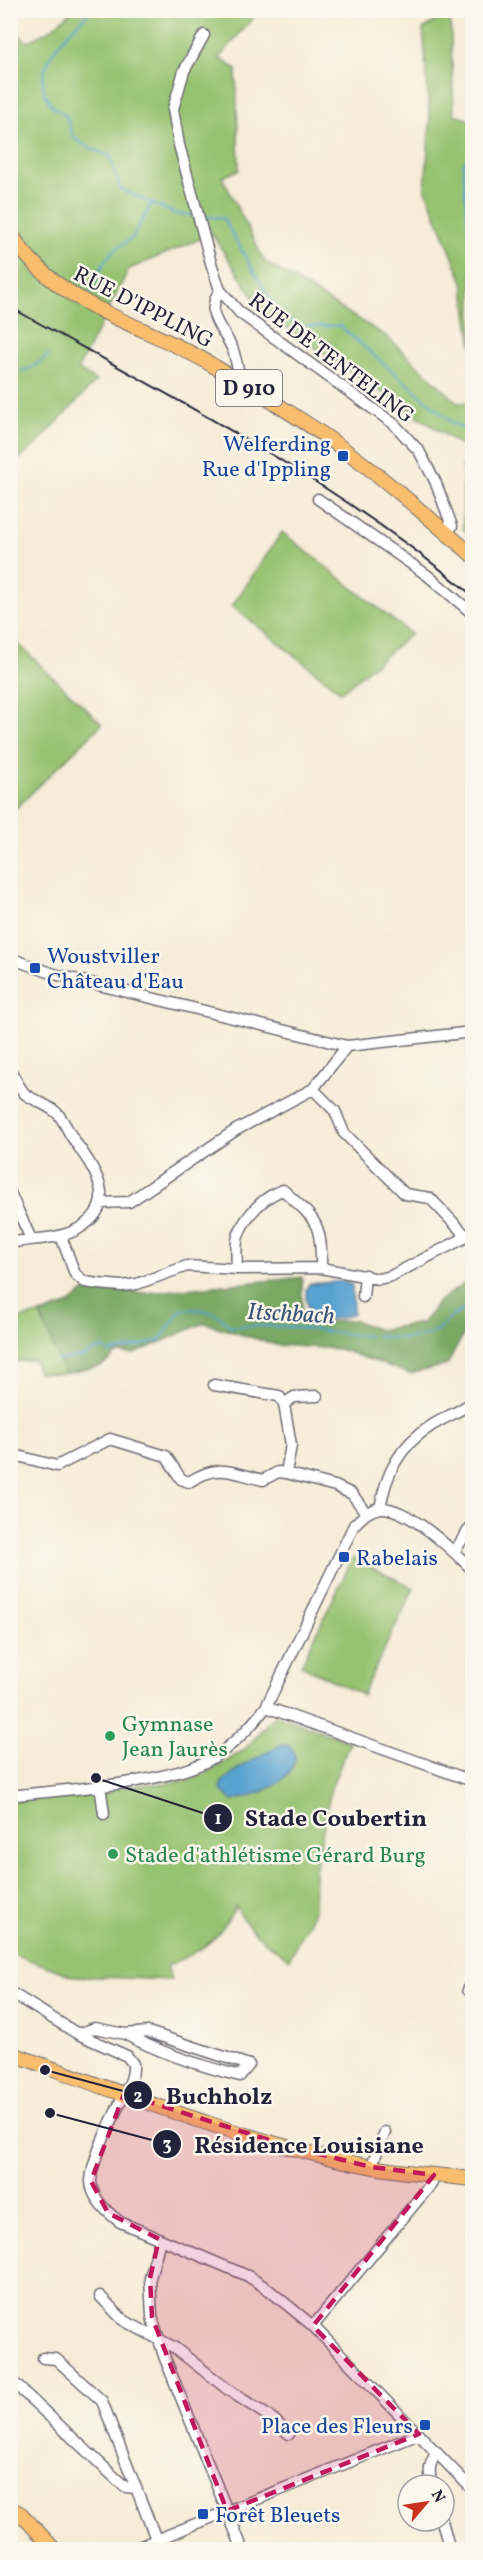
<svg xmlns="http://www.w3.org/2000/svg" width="483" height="2560" font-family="Vollkorn,serif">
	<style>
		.green { fill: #97c371; stroke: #5c7256; stroke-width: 1.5 }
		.forest { fill: #79a963; stroke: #4e664f; stroke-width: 1.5 }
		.water { fill: #59a2d0; stroke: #3e6286; stroke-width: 1.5 }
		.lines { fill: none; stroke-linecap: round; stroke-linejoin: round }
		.stream { stroke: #59a2d0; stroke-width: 2 }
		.minor-casing { stroke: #6c6972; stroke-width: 13 }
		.major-casing { stroke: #6c6972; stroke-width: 16 }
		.minor { stroke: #fff; stroke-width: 10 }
		.major { stroke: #f9be6d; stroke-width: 14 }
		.rail { stroke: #22223b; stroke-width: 2 }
		.marked { fill: #c2185b; fill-opacity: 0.2; stroke: #c2185b; stroke-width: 4.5; stroke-dasharray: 12 8; stroke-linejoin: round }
		.transit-dot { fill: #1a4fb4; stroke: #fbf7ec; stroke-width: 2 }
		.leisure-dot { fill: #2e9e5b; stroke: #fbf7ec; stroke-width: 2 }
		.labels { text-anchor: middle; stroke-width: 5; stroke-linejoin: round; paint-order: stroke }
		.shield { fill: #fbf7ec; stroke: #636270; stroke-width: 1.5 }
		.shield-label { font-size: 21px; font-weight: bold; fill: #22223b }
		.street-label { font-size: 22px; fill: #22223b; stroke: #fbf7ec }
		.transit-label { font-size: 22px; fill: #164399; stroke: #fbf7ec; text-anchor: start }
		.leisure-label { font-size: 22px; fill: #27864d; stroke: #fbf7ec; text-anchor: start }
		.water-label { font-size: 24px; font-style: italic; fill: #385577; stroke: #fbf7ec }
		.leader { fill: none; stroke: #22223b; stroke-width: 2 }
		.callout-dot { fill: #22223b; stroke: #fbf7ec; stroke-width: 2 }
		.mark-label { font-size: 18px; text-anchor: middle; font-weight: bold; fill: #fff }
		.callout-label { font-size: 24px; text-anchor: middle; font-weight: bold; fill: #22223b; stroke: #fbf7ec; stroke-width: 5; stroke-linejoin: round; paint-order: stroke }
	</style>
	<rect width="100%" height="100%" fill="#fbf7ec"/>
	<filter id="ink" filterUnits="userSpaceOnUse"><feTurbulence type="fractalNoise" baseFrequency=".0167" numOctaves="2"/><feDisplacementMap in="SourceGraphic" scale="12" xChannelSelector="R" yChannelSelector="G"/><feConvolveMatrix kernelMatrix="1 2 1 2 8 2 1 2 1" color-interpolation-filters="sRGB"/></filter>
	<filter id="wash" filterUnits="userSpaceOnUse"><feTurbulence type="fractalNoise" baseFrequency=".008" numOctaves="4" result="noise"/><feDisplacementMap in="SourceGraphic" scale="24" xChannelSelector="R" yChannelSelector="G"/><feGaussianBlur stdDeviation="1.35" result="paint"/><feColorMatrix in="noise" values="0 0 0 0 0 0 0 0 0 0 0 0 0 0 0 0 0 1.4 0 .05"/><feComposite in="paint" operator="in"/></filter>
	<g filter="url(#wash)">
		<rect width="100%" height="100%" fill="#f6ecd7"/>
		<path class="green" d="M72,11H259L219,58L236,69L239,170L222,177L265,262L386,336L458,403L472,402V538L463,529V447L263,312L212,234L129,269L78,369L96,381L37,444L11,466V435L20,438L11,434V27L27,42L50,30Z
			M450,12L454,114L472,121V348L463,282L425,188L430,123L423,29Z
			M282,532L411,634L341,692L232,606Z
			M10,636L102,724L11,813H10Z
			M40,1314L65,1374L38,1373L34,1360L11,1362L10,1320Z
			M353,1558L414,1588L362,1695L301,1665Z
			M275,1715L350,1742L331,1788L315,1871L314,1911L289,1959C269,1945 245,1929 236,1906C215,1944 205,1948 167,1966L171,1980L73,1976L11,1953V1802L94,1790L95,1795L112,1792V1788L187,1781L216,1768L244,1750Z"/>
		<path class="forest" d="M302,1277V1311L314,1323L354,1320L379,1330L422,1323L438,1302L472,1278V1324L468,1326L447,1365L410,1374L339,1349L276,1345L204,1323L134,1354L118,1353L101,1366L65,1374L40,1314L67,1305L87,1290L147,1293Z"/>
		<path class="water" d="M345,1281L352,1285L353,1313C345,1319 320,1322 312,1315C307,1311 307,1304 306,1298C306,1292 305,1289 309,1284Z
			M282,1744L290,1747L295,1753C297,1782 255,1796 232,1801L220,1789L222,1782L240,1767Z"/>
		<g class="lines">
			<path class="stream" d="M92,10C69,31 26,69 50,103C53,108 60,111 65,115C70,120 69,130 73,136C80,146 99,151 110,156L120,189L176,214L193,215
				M472,151L463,165L468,227L472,244
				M202,216L223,218L274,306L298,326H340L454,424L472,431
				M88,298L103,264L112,252L133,237L152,203
				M10,376L33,367L49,355
				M376,1336C394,1338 421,1341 437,1330C450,1319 454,1312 472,1307
				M57,1361L88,1355L92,1351L104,1348L110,1353L159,1341L181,1310C202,1308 217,1310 230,1327C277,1322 323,1332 369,1336"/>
		</g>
	</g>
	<g filter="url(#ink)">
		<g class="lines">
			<g class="minor-casing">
				<path id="minor" d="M204,35L184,71L173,109L179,145L211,263L220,290L240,313L394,424L419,451L435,481L452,526L447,533
					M220,290C203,317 224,328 233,350C236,360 239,371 240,382
					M318,499L427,575L472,613
					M10,958L54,974L347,1046L472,1032
					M10,1070C15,1078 19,1088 25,1094C35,1101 48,1105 57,1113C64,1120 68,1132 74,1140C95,1170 121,1204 78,1229C58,1240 32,1238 10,1243
					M313,1089L335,1111L344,1133L405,1194L430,1198L467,1237
					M10,1193L31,1239
					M101,1203L129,1202L236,1130L313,1089L347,1046
					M61,1236L75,1274L85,1282L98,1284L122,1286L137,1284L187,1266L237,1269L321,1268L379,1279L391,1276L472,1234
					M237,1269C237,1259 235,1246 238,1236C245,1216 264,1196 283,1190C316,1220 322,1222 321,1268
					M363,1297L365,1275
					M214,1385L279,1396L284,1404
					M10,1454L57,1466L110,1439L166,1456L181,1479L189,1482C219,1463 230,1472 263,1480L278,1472L286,1473L335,1486L352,1494L366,1513
					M286,1473L291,1445L284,1404L294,1397L317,1396
					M380,1508C386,1473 400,1445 431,1426C444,1417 460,1412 472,1402
					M454,1552L472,1525
					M266,1707L472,1781
					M100,1785L104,1814
					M10,1796C65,1789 162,1785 209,1760C232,1747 250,1728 266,1707L354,1525C361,1518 369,1509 381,1508C408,1507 453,1551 472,1569
					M468,1990L472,1981
					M10,1992L78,2034L127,2056L133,2064C134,2078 128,2086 122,2099C112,2120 92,2158 91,2181C91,2198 108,2213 120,2222L248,2276L269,2290L313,2326L472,2489
					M78,2034L95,2028L125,2034L148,2032L249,2065L240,2076C201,2066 160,2053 125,2034
					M371,2167L385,2132
					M160,2240L150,2278L152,2317L164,2356L243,2550
					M100,2296L123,2320L175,2348L231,2392L273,2419L289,2434
					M313,2326L432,2183L434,2175
					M43,2358L56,2359L102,2401L156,2539
					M15,2384L125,2487L136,2488
					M432,2485C428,2471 429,2464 437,2452
					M442,2521L450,2550
					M131,2550L419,2434"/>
			</g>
			<g class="major-casing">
				<path id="major" d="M10,232C55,308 143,322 212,365C262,395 314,426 361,462C399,491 436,524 472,555
					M10,2053C129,2096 248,2143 373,2167C405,2173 439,2175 472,2179
					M10,2508L21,2514L55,2550"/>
			</g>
			<use href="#minor" class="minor"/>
			<use href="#major" class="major"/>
			<path class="rail" d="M10,307C169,396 332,478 472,595"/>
		</g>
	</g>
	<path class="marked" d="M124,2094L291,2147L371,2167L434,2175L313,2326L419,2434L227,2511L152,2317L150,2278L159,2239L108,2213L91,2181Z"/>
	<g class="transit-dot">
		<rect x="337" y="450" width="12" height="12" rx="3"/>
		<rect x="29" y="962" width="12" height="12" rx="3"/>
		<rect x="338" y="1551" width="12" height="12" rx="3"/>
		<rect x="419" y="2419" width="12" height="12" rx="3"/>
		<rect x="197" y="2508" width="12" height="12" rx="3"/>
	</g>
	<g class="leisure-dot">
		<circle cx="110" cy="1736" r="6"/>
		<circle cx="113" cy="1854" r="6"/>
	</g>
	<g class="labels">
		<rect class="shield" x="216" y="370" width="66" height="36" rx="4.5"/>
		<g class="shield-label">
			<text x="249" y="395">D 910</text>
		</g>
		<g class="street-label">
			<text transform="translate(144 306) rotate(27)" y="8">RUE D'IPPLING</text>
			<text transform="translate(332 357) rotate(37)" y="8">RUE DE TENTELING</text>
		</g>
		<g class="transit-label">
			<text x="331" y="451" text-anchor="end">Welferding<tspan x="331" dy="25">Rue d'Ippling</tspan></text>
			<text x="47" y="963">Woustviller<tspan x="47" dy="25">Château d'Eau</tspan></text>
			<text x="356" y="1565">Rabelais</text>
			<text x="413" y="2433" text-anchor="end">Place des Fleurs</text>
			<text x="215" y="2522">Forêt Bleuets</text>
		</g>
		<g class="leisure-label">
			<text x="122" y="1731">Gymnase<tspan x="122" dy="25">Jean Jaurès</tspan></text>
			<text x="125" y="1862">Stade d'athlétisme Gérard Burg</text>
		</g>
		<g class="water-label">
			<text transform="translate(291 1313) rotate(3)" y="8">Itschbach</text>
		</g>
	</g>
	<path class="leader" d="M96 1778L218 1818M45 2070L138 2095M50 2113L167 2144"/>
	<g class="callout-dot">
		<circle cx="96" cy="1778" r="6"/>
		<circle cx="45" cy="2070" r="6"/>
		<circle cx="50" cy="2113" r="6"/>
		<circle cx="218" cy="1818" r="15"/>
		<circle cx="138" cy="2095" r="15"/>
		<circle cx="167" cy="2144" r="15"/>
	</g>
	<g class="mark-label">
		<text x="218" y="1824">1</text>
		<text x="138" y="2102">2</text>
		<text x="167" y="2150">3</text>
	</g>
	<g class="callout-label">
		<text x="336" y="1826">Stade Coubertin</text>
		<text x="219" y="2104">Buchholz</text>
		<text x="309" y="2153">Résidence Louisiane</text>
	</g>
	<rect width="483" height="2560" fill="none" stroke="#fbf7ec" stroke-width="36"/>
	<g transform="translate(426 2503) rotate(61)"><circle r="28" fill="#fbf7ec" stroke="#a4a2a5" stroke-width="1.5"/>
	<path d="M0-4.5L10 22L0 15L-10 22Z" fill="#c8321e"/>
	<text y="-9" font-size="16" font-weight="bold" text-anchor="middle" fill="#22223b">N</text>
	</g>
</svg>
